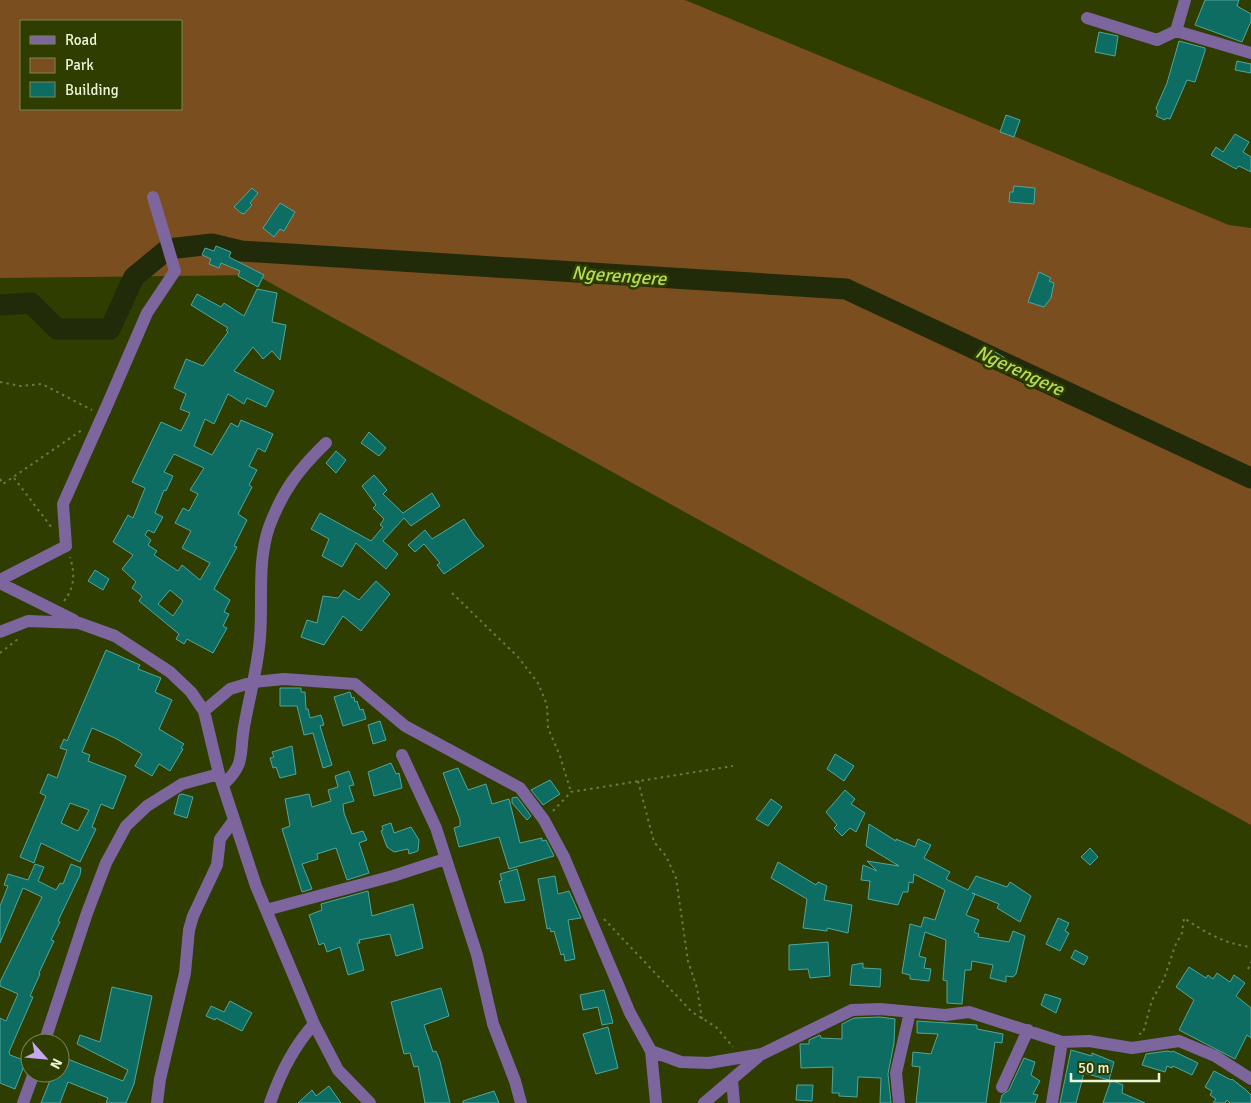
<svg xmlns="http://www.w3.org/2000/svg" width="1251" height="1103" font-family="Signika,sans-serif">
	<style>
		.green { fill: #7b4e1f; fill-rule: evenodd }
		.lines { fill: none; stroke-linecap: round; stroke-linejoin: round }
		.river { stroke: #212a09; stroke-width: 21 }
		.building { fill: #0d6d63; stroke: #53a69b; fill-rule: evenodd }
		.path { stroke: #6c7946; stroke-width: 2; stroke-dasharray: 2.5 4; stroke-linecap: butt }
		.minor { stroke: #7d659d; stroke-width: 12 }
		.minor-bridge { stroke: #7d659d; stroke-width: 12 }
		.labels { text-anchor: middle; stroke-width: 5; stroke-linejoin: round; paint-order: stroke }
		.water-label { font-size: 19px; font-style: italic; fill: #b5dc54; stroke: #2f3d00 }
	</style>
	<rect width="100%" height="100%" fill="#2f3d00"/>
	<path class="green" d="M0,0H685L1229,225L1251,228V825L256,275L0,278ZM21,21H181V109H21Z"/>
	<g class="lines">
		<path class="river" d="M0,305L31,303L57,329H110L134,277L168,249L212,244L241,251L846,289L1251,478"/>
	</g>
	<path class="building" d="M1205,0H1239L1237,6L1251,14V21L1242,42L1195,25Z
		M1099,32L1118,36L1115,56L1095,52Z
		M1179,41L1205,48V51L1195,82L1187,80L1170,119L1166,118L1165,120L1156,116L1158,112L1156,108L1167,83Z
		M1237,61L1251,64V73L1235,70Z
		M1006,115L1020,120L1014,137L1000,132Z
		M1235,134L1249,142L1243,152L1251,157V172L1239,166L1236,169L1211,155L1216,147L1223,152Z
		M1014,186L1035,188L1034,204L1009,202L1010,192H1013Z
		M252,188L258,193L250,203L252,205L244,214L241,213L234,207Z
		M280,203L295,212L284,231L280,229L274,237L263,228Z
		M216,246L231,252L229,257L264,275L258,287L238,276L240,271L221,263L219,268L209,264L211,259L202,255L205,248L214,251Z
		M1039,272L1051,278L1049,281L1054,283L1051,298L1044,307L1028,302Z
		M257,289L277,293L272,322L286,325L280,360L272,351L263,359L253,347L234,371L274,391L266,407L247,398L244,404L228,394L214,424L205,419L194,446L212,455L231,423L238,427L241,420L273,434L265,452L258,448L249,466L257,470L249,485L252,487L238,514L247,520L234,546L237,547L214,589L230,600L224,612L229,614L223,626L227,628L213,653L187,639L184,644L176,639L179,634L139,601L142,596L132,588L136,582L122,569L133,555L113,542L128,515L133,518L145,488L132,482L161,422L181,431L190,413L180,409L186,394L174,388L186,359L203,366L228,332L226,330L228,328L191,305L197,294L221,307L224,303L244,316ZM174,454L204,468L190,490L198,494L189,511L183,508L175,523L191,531L182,548L210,563L200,580L182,565L178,571L154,555L157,551L148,545L151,540L145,535L148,530L154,533L163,517L155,513L164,490L166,491L173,476L164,472ZM170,590L183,601L173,616L158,604Z
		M992,350L1005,358L999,367L986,359Z
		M369,432L386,448L379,456L361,443Z
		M336,451L346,460L336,473L326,463Z
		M374,475L387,490L383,494L403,513L432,493L440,506L411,526L404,518L383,541L398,554L386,569L356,543L342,567L322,556L329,539L311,529L320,513L371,541L383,527L380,525L384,519L373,508L376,505L362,486Z
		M464,519L475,536L484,546L444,574L437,565L440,563L424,544L415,552L408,545L425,530L432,539Z
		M95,570L109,579L103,590L88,581Z
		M376,581L390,594L361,631L343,616L324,645L301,637L307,620L317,623L323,596L338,598L344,590L359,600Z
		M106,650L140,665L138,669L161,678L155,692L172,700L159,729L184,744L181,748L183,749L170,771L159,764L152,776L135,766L142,754L115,738L92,728L82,752L90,755L88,761L126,776L113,809L101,804L92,827L96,829L80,862L41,843L34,863L20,857L46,796L40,793L48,774L57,778L67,750L60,748L64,739L67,741ZM70,803L89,810L78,831L61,823Z
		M280,688H301V692H305L306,709H308L310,718L321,715L324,725L320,726L332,765L323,768L313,733L304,735L297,706H280Z
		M350,692L352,698L354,697L355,702L357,701L360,710L363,709L366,719L343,726L334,697Z
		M380,721L386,740L373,744L368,725Z
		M292,746L296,774L280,778L276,767L273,768L270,758L274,757L272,752Z
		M835,754L854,766L844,781L827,769Z
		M391,763L396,774L399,773L402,788L374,796L368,772Z
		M458,768L468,790L486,784L492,804L509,799L520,843L542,838V841L546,840L554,856L509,869L499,837L459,847L454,828L460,826V820L443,773Z
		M349,771L354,785L349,786L354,801L343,804L344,813L352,834L363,831L367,840L359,843L369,873L347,880L336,848L317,854L318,859L302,864L312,889L302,892L282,829L290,826L285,799L309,794L312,807L331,801L328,790L338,787L335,776Z
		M550,780L560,794L543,805L531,790Z
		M845,790L855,799L851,804L865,813L856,832L850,828L842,836L834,828L837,825L826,812Z
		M182,794L193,797L187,818L174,814L179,795Z
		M517,797L531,816L527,820L512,803V798Z
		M771,799L782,807L768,826L756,819Z
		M391,823L394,833L411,827L419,840L418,851L409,854L408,849L394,852L387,847L381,831L383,830L382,826Z
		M869,824L896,841V839L915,847L918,839L931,845L924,858L950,872L946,879L968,890L976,876L1007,887L1010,882L1031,896L1020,922L997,908L999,904L972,893L975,894L966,915L979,920L974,932L979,934L978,937L1009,942L1013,931L1025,936L1016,974L1013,977L1006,976V982L990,978L993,965L972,961L971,970H965L962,1004L947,1003V981L943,980L946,940L925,932L919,956L926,958L924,968L931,969L929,981L910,979V975L902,973L910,924L921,927L924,917L935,920L945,890L914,874L913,883L909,882L908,892H903L898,905L868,899L870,881L861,880L863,865L877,871L867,861L899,866L866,846Z
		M1090,848L1098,857L1090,865L1081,857Z
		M778,862L816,885L818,882L827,886L824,900L852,905L848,933L827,928V931L803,928L807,899L771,878Z
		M35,864L44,867L38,881L56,890L60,883L63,884L71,864L81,868L80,875L58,921L60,922L51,940L54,941L39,973L40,974L30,996L33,997L9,1052L10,1055L26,1061L15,1089L0,1083V1018L6,1021L18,994L0,986V982L42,897L23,888L0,943V906L8,886L4,885L8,874L28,880Z
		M517,869L525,900L505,903L499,881L502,880L500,874Z
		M555,876L558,894L569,891L581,918L568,920L575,959L565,961L564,954L561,955L554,931L551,932L550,928L547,929L538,879Z
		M368,891L372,916L413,904L423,948L396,956L390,934L359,940L360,943H357L364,970L348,975L340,947L327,952L324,943L319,945L309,915L322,910L321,904Z
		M1058,918L1069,923L1065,931L1069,933L1060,951L1046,944Z
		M828,942L830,976L810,978L808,969L789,970V945Z
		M1075,950L1088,957L1084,965L1071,958Z
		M863,963V968L881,969L880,987L850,985L852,965Z
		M1189,967L1206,978L1208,975L1213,979L1217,973L1230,982L1234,975L1245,983L1236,996L1251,1008V1038L1247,1035L1235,1059L1179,1030L1194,1000L1176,987Z
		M112,987L152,996L134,1084L126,1103H106L108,1098L68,1082L60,1103H41L53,1073H60V1056L123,1081L128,1070L77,1044L80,1035L100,1042Z
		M441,988L449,1016L424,1025L433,1052L436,1051L440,1061L450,1103H425L418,1066L414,1067L410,1053L404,1054L391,1002Z
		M604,990L613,1023L602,1025L598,1007L583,1010L580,995Z
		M1045,994L1061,999L1056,1013L1041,1005Z
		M230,1001L252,1013L242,1031L216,1018L215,1020L206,1016L211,1006L224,1012Z
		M880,1017L895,1019L894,1043L888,1074L891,1103H880L881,1078L858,1077L857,1097L839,1096V1093H832L833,1067L801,1068L800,1044H809V1040L820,1035L821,1038L842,1039V1024L854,1018Z
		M917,1021L977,1025V1029L1003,1034L1002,1043L995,1042L986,1103H916L920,1067L912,1066L913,1052L931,1054L938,1034L917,1033Z
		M608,1027L618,1068L596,1074L583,1034Z
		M1071,1050L1092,1056V1053L1114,1062L1109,1080L1084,1073L1076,1103H1060Z
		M1167,1051L1172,1052L1173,1051L1198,1063L1192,1075L1173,1066L1172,1068L1167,1066L1165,1072L1142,1065L1146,1054Z
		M1024,1058L1035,1062L1031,1075L1040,1081L1033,1094L1038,1095L1035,1103H1000L1002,1095L1009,1090Z
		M1214,1071L1231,1080L1232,1079L1246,1090L1251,1095V1103H1230L1227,1100L1225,1103H1213L1216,1099L1210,1095L1212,1091L1205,1087Z
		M1111,1080L1123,1085L1122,1093L1145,1103H1103Z
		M797,1085H813L812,1101L796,1100Z
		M329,1086L341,1103H298L312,1090L316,1096Z
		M494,1091L499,1103H463V1101Z"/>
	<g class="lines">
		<path class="path" d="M0,382L21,386L42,384L92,410
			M14,478L52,528
			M0,479L3,484L82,430
			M452,593L518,657L538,683L547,705L548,728L560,756L571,792
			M64,601C75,587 75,574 70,557
			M0,653L18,639
			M638,781L654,842L666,856L676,878L688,961L697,988L702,1019
			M553,811L571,792L733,766
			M604,919L692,1012L716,1027L733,1047
			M1248,969L1251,962
			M1139,1034L1143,1033L1152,1000L1164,979L1175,946L1182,933L1184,918C1206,933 1225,944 1251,947"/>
		<path class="minor" d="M1087,18L1157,40L1176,31L1251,53
			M1176,31L1185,0
			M105,410L147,313L175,271L153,197
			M0,580L66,546L63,504L100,421
			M0,583L74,620
			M0,632L28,621L79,623L115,636L170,672L191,692L204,711L219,774L256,886L314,1024L338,1070L370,1103
			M204,711L230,689L253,682L284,679L355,684L405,726L520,788L544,820L564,857L630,1013L651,1051L656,1103
			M402,755L436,828L477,955L493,1024L515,1081L521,1103
			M223,785C246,763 239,756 244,727C249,698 258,667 260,637C263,601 257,562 269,527C283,490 298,470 326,443
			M266,910L393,876L445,859
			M44,1043L87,913L106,863L126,826L147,806L182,784L219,774
			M651,1051L681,1062L709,1063L762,1054L852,1010L880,1009L945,1015L969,1012L1062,1042L1089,1041L1132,1048L1179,1041L1215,1056L1251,1079
			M732,1080L734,1103
			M1002,1087L1028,1030
			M23,1103L34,1073
			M157,1103L160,1079L185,973L189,930L193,916L217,865L220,839L234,820
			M270,1103C280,1074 293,1047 314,1024
			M704,1103L758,1057
			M899,1103L896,1073L910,1012
			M1052,1103L1062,1042"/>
		<path class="minor-bridge" d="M100,421L105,410"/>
	</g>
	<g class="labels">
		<g class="water-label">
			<text transform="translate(619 275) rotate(4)" y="7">Ngerengere</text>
			<text transform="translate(1020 370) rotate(25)" y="7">Ngerengere</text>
		</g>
	</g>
	<rect x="20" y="20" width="162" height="90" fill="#2f3d00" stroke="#7a8756"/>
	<rect x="30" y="36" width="25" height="8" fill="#7d659d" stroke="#7a8756"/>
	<text x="65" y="45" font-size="15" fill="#ebf6d8">Road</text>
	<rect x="30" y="58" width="25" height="15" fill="#7b4e1f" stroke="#7a8756"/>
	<text x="65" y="70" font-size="15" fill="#ebf6d8">Park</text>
	<rect x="30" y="82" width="25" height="15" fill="#0d6d63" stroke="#7a8756"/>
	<text x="65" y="95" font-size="15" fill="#ebf6d8">Building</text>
	<g transform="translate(45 1058) rotate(117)"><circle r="24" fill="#2f3d00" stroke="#7a8756"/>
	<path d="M0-4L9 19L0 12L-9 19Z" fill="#c6a6f0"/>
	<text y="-8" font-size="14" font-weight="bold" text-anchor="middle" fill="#ebf6d8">N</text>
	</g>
	<path d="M1071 1073v8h88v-8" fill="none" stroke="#ebf6d8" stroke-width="2.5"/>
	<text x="1078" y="1073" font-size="15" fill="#ebf6d8" stroke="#2f3d00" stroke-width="4" paint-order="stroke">50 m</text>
</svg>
